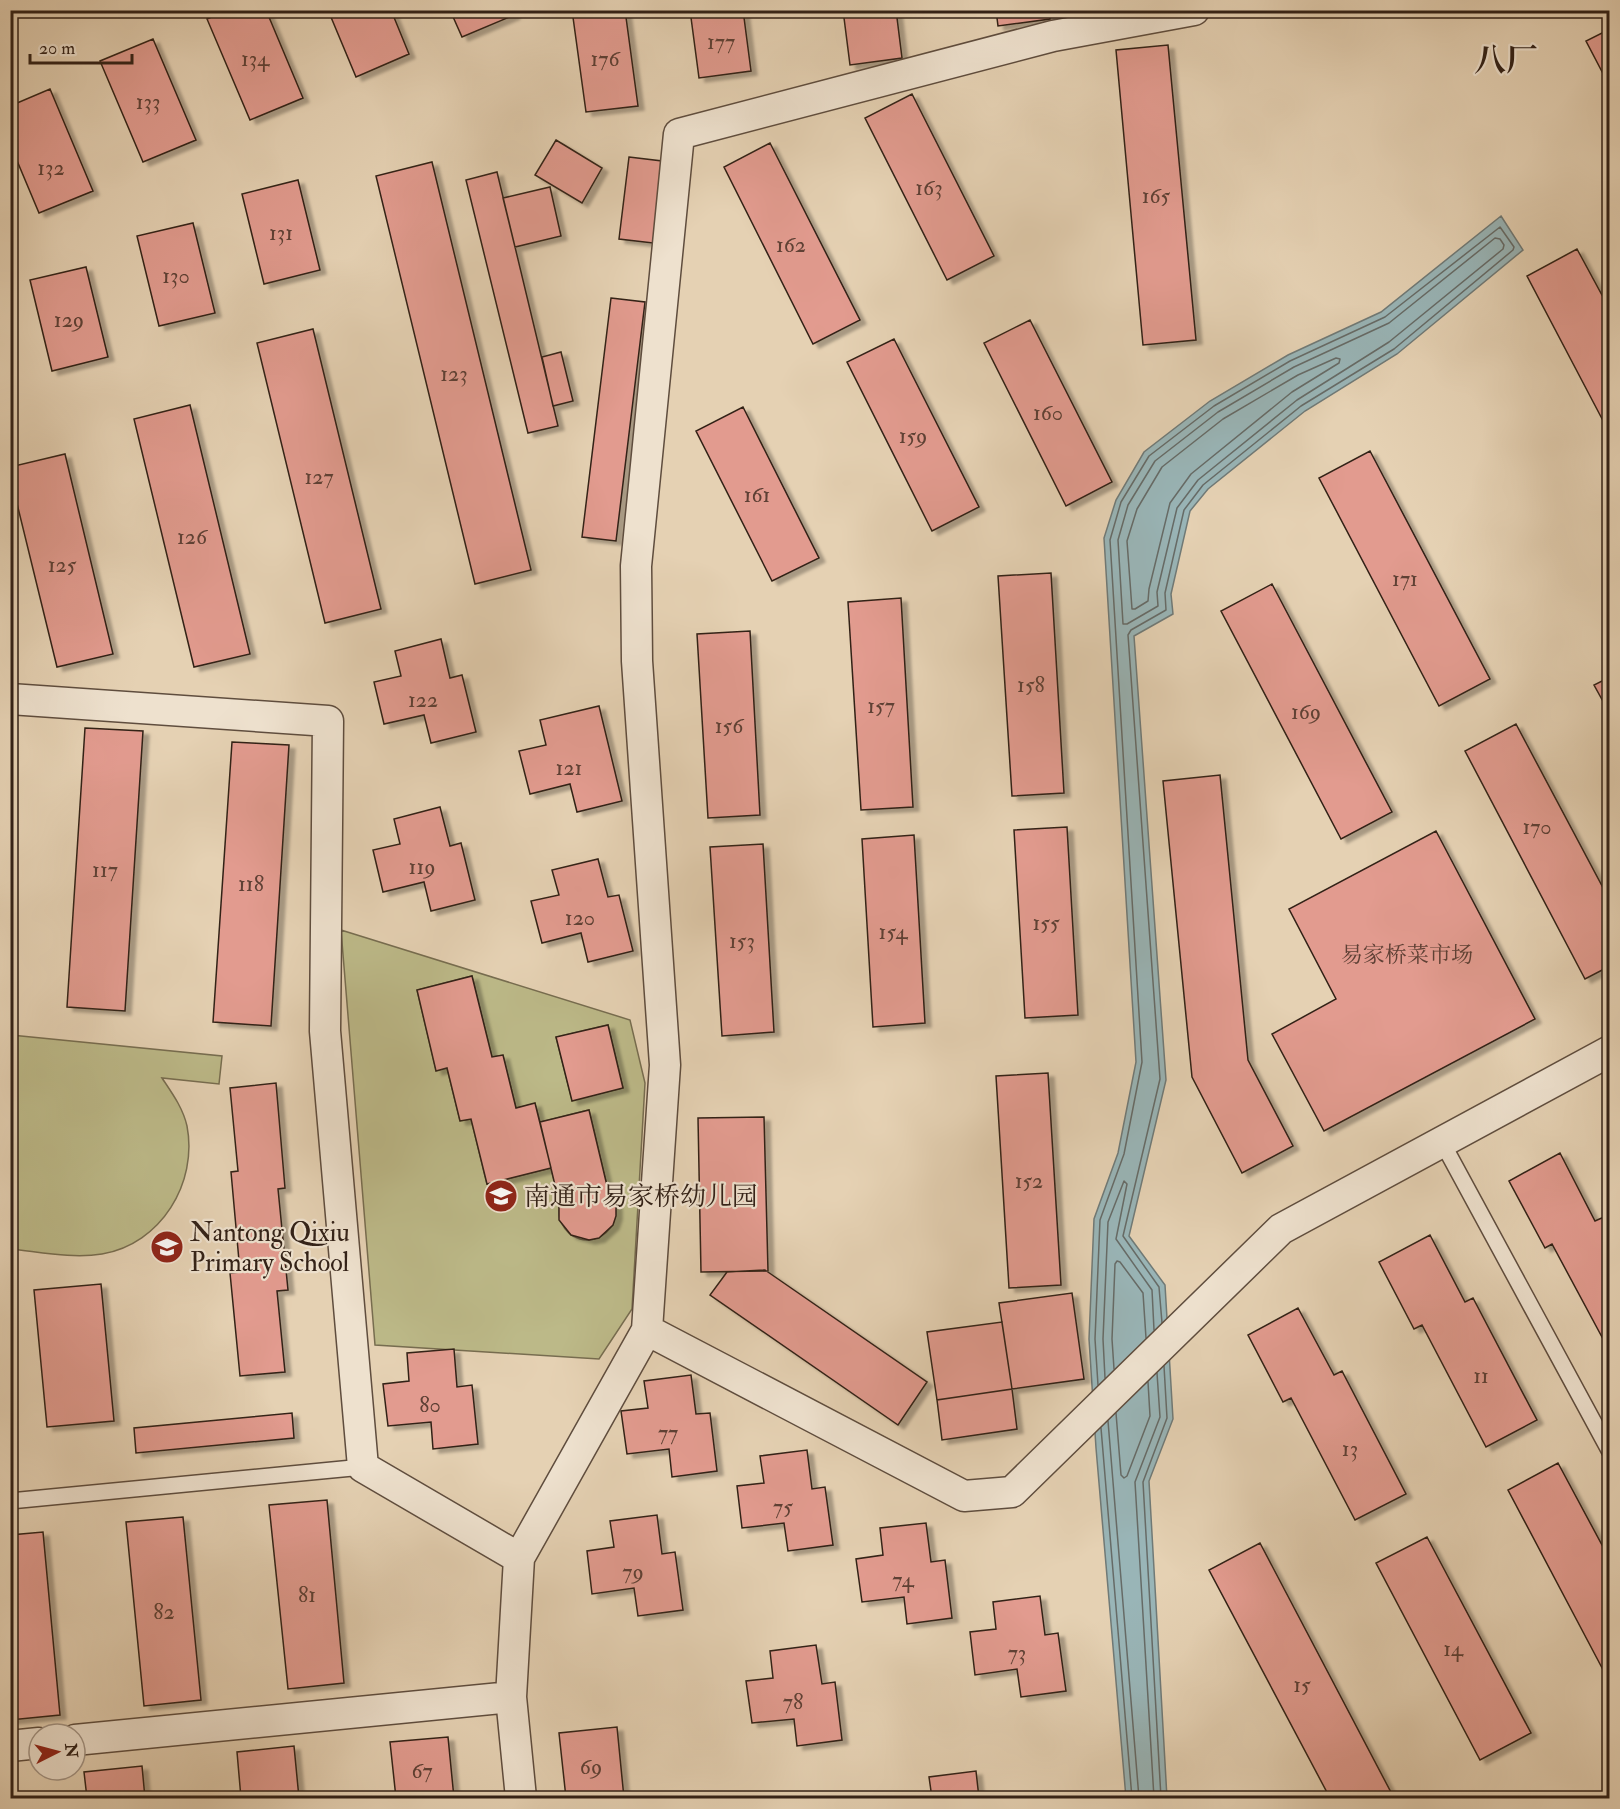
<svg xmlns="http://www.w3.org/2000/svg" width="1620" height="1809" font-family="'IM FELL Double Pica','Noto Serif SC',serif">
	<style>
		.green { fill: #bcb988; stroke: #776d50; stroke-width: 1.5; fill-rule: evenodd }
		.water { fill: #99b5b7; stroke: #707a77; stroke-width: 1.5 }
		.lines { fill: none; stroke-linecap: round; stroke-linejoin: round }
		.shore { stroke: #666b67; stroke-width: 1.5 }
		.building { fill: #e29b8f; stroke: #322117; stroke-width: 1.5; filter: url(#shadow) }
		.service-casing { stroke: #5f4d3e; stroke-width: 18 }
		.minor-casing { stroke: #5f4d3e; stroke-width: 33 }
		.service { stroke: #eee1ce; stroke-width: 15 }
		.minor { stroke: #eee1ce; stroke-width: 30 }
		.labels { text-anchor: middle; stroke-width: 4.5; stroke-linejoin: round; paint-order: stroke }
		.number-label { font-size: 22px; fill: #5e4035 }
		.poi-label { font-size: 26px; fill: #322117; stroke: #eee1ce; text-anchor: start }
		.district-label { font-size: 32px; font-weight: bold; fill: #322117; stroke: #eee1ce }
	</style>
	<defs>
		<filter id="shadow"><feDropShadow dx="6" dy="4" stdDeviation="1.5" flood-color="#0004"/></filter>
	</defs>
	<rect width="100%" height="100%" fill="#e5d1b3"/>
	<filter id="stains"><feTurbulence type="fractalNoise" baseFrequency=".00333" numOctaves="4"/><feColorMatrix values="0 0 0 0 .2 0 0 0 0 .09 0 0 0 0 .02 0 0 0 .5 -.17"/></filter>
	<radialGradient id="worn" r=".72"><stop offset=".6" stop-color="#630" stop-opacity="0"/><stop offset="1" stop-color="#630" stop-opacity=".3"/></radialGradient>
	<path class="green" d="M341,930L630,1020L645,1083L632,1309L599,1359L375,1345ZM472,976L492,1057L503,1055L516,1108L535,1104L540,1122L589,1110L608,1190C636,1230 579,1261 561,1222C557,1215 560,1208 559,1200C557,1189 553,1178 551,1168L487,1184L471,1119L460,1121L447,1068L436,1070L417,990ZM608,1025L623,1088L572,1100L556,1037Z
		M11,1035L222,1056L219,1084L162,1078C172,1093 183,1108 187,1126C198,1183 161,1244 102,1254C73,1259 40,1252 11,1249Z"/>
	<path class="water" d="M1501,216L1523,250L1397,354L1305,411L1208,489L1190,511L1171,594L1173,614L1134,636L1166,1080L1129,1236L1165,1285L1173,1419L1149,1481L1167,1798H1126L1096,1448L1089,1339L1094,1219L1118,1153L1136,1062L1104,538L1116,500L1144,452L1210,401L1288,355L1381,312Z"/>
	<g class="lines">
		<path class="shore" d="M1495,238L1500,239L1504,245L1503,249L1389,342L1297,400L1198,480L1177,508L1157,592L1158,606L1127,624H1123L1118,540L1128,505L1155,461L1218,412L1294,367L1389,323Z
			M1336,358L1340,359L1339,363L1292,392L1191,474L1170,503L1149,589L1148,601L1135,609H1132L1127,541L1137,509L1162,467L1223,419L1298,375Z
			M1114,1369L1112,1339L1115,1264L1117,1261L1120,1262L1143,1293L1146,1338
			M1105,1378L1103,1339L1108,1222L1124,1181L1127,1184L1116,1239L1152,1290L1154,1330
			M1098,1385L1095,1339L1100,1220L1124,1154L1142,1062L1110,540L1121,502L1149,456L1214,406L1290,361L1385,317L1500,227L1514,247L1513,250L1394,349L1301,406L1203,485L1184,510L1165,593L1166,610L1131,630L1128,635L1160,1079L1123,1236L1159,1287L1162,1323
			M1116,1413L1121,1475L1124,1478L1127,1476L1150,1416L1148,1382
			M1108,1421L1139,1798
			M1101,1428L1132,1798
			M1154,1798L1135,1482L1160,1417L1157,1373
			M1161,1798L1143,1482L1167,1418L1164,1366"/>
	</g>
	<path class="building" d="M227,10H266L303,98L250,120L207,19Z
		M328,10H391L409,54L356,77Z
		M450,10H513L514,15L462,37Z
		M572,10H625L638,106L586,112Z
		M690,10H743L751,71L699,78Z
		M843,10H896L902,58L850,65Z
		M996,10H1049L1050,19L998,26Z
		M1610,29V87L1586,41Z
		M153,39L196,140L143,162L100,61Z
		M1168,45L1196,340L1143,345L1116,50Z
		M50,89L93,191L39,213L10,144V106Z
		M912,94L994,256L947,280L865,118Z
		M556,140L602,168L582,203L535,175Z
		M770,143L860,320L813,344L724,167Z
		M629,157L662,161L653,243L619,239Z
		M432,162L531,570L475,584L376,176Z
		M497,172L558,426L528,433L466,180Z
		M298,180L320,270L264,284L242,194Z
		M550,187L561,236L515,247L503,198Z
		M193,223L215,313L159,326L137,236Z
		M1577,249L1610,310V434L1527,276Z
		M86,267L108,357L52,371L30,280Z
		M611,298L645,302L616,541L582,537Z
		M1030,320L1112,482L1066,506L984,343Z
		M313,329L381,609L325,623L257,343Z
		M894,339L979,507L932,531L847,362Z
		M561,352L573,401L553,406L542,357Z
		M190,405L250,654L194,667L134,419Z
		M743,407L819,558L772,581L696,431Z
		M1370,451L1490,679L1439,706L1319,478Z
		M65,454L113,654L57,667L10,475V467Z
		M1051,573L1064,793L1012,796L998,576Z
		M1272,584L1392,812L1341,839L1221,611Z
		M901,598L913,807L861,810L848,602Z
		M750,631L760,815L708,818L697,634Z
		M441,639L450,678L462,675L476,732L431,743L424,715L384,724L374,682L401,676L395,651Z
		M1610,677V714L1594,685Z
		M599,706L622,801L577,812L570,784L530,794L519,751L546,745L540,720Z
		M1516,724L1610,901V966L1585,979L1465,751Z
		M85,728L143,731L125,1011L67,1007Z
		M232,742L289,745L271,1026L213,1022Z
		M1220,775L1248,1060L1293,1146L1242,1173L1192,1077L1163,781Z
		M440,807L450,846L461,843L475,900L431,911L424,882L383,892L373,850L400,844L394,819Z
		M1067,827L1078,1015L1025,1018L1014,830Z
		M1436,831L1535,1019L1324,1131L1272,1034L1336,999L1289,909Z
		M914,835L925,1023L873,1027L862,839Z
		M763,844L774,1032L722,1036L710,847Z
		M598,859L608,897L619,895L633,951L588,962L581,933L542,943L531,901L559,895L552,870Z
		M472,976L492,1057L503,1055L516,1108L535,1103L551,1168L487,1184L471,1119L460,1121L447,1068L436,1071L417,990Z
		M608,1025L623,1088L572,1101L556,1037Z
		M1048,1073L1061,1285L1009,1288L996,1076Z
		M276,1083L285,1188L278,1189L288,1290L277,1291L285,1372L240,1376L230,1273L240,1272L231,1172L238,1171L230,1088Z
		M589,1110L608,1190L614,1197L616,1207V1216L613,1225L599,1238L589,1240L571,1235L559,1220V1202L540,1122Z
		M764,1117L768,1271L701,1272L698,1118Z
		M1560,1153L1595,1221L1604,1217L1610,1228V1352L1552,1244L1545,1248L1509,1181Z
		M1430,1235L1465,1302L1473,1298L1537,1420L1486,1447L1422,1325L1414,1329L1379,1262Z
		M765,1270L927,1382L898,1425L710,1295L727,1272Z
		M101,1284L114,1421L47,1427L34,1290Z
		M1072,1293L1084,1379L1012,1389L999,1303Z
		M1298,1308L1334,1375L1342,1371L1406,1494L1355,1520L1291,1398L1283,1402L1248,1335Z
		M1002,1322L1012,1389L937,1400L927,1332Z
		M454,1349L457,1387L472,1385L478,1444L433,1449L431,1422L388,1426L383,1384L409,1381L407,1353Z
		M691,1375L696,1414L710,1413L717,1471L672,1477L669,1449L627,1454L621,1411L648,1408L644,1381Z
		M1012,1389L1017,1429L942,1440L937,1400Z
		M292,1413L294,1438L136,1453L134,1428Z
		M807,1450L812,1489L825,1487L833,1545L788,1551L784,1523L742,1528L737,1486L764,1483L760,1456Z
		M1558,1463L1610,1560V1683L1508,1490Z
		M327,1500L344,1683L288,1689L269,1505Z
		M657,1515L662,1554L675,1552L683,1610L638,1616L634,1588L592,1594L587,1551L614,1547L610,1521Z
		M183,1517L201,1700L144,1706L126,1522Z
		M926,1523L931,1562L945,1560L952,1618L907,1624L904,1597L862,1602L856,1559L883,1555L880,1528Z
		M43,1532L60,1715L10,1720V1535Z
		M1427,1537L1531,1733L1480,1760L1376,1563Z
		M1260,1543L1394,1798H1330L1209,1570Z
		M1040,1596L1045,1635L1058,1633L1066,1691L1021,1697L1017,1669L975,1675L970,1632L996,1629L993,1602Z
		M816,1645L822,1684L835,1682L842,1740L797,1746L794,1719L752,1723L746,1681L773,1678L770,1651Z
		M617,1727L624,1798H566L559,1733Z
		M448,1737L454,1798H396L390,1742Z
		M294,1746L299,1798H241L237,1752Z
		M142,1766L145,1798H87L84,1772Z
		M976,1771L979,1798H932L929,1777Z"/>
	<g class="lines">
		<g class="service-casing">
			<path id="service" d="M1442,1142L1610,1452
				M10,1501L363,1467"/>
		</g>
		<g class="minor-casing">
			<path id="minor" d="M10,699L328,721L325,1031L363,1467L519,1558
				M647,1330L964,1496L1012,1492L1281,1229L1610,1051
				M75,1740L511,1697
				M10,1746L39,1743
				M521,1798L511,1697L519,1558L647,1330L665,1065L637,661L636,566L679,134L1053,36L1194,10"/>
		</g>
		<use href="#service" class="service"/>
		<use href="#minor" class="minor"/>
	</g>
	<defs>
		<g id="school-disc" transform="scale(1.725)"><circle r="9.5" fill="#8f2418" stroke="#eee1ce"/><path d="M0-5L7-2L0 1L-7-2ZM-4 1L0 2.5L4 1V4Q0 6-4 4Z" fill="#fff"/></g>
	</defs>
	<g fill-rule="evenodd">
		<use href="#school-disc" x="501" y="1196"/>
		<use href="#school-disc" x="167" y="1247"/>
	</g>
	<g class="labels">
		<g class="number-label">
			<text x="721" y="49">177</text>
			<text x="255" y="66">134</text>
			<text x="605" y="66">176</text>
			<text x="148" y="109">133</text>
			<text x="51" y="175">132</text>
			<text x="929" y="195">163</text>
			<text x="1156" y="203">165</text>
			<text x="281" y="240">131</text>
			<text x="791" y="252">162</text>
			<text x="176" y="283">130</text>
			<text x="69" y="327">129</text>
			<text x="454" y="381">123</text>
			<text x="1048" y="420">160</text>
			<text x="913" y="443">159</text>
			<text x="319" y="484">127</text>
			<text x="757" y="502">161</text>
			<text x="192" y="544">126</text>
			<text x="62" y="572">125</text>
			<text x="1405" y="586">171</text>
			<text x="1031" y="692">158</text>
			<text x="423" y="707">122</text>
			<text x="881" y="713">157</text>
			<text x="1306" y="719">169</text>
			<text x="729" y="733">156</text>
			<text x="569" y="775">121</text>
			<text x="1537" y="834">170</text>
			<text x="422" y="874">119</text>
			<text x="105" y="877">117</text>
			<text x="251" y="891">118</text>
			<text x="580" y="925">120</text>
			<text x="1046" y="930">155</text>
			<text x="893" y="939">154</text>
			<text x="742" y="948">153</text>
			<text x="1407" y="962">易家桥菜市场</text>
			<text x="1029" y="1188">152</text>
			<text x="1481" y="1383">11</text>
			<text x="430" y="1412">80</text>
			<text x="668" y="1440">77</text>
			<text x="1350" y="1456">13</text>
			<text x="783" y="1514">75</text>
			<text x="633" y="1579">79</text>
			<text x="903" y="1587">74</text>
			<text x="307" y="1602">81</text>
			<text x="164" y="1619">82</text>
			<text x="1453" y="1656">14</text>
			<text x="1017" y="1660">73</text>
			<text x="1302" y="1692">15</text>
			<text x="793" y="1709">78</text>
			<text x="591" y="1774">69</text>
			<text x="422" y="1778">67</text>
		</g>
		<g class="poi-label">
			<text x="524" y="1205">南通市易家桥幼儿园</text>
			<text x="190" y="1241">Nantong Qixiu<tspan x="190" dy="30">Primary School</tspan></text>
		</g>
		<g class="district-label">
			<text x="1506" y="71">八厂</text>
		</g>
	</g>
	<rect width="1620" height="1809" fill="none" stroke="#e5d1b3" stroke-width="36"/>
	<rect x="12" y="12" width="1596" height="1785" fill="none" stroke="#322117" stroke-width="3"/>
	<rect x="18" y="18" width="1584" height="1773" fill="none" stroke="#322117" stroke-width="1.5"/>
	<g transform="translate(57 1752) rotate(84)"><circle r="28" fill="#eee1ce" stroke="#a39485" stroke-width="1.5"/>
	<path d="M0-4.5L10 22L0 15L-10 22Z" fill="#8f2418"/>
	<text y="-9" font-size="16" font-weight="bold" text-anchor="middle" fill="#322117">N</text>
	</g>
	<path d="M30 54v9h102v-9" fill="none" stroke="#322117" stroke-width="3"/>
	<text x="39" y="54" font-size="18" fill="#322117" stroke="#eee1ce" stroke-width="4.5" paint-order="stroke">20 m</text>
	<rect width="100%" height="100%" filter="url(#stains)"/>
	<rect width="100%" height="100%" fill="url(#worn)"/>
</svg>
